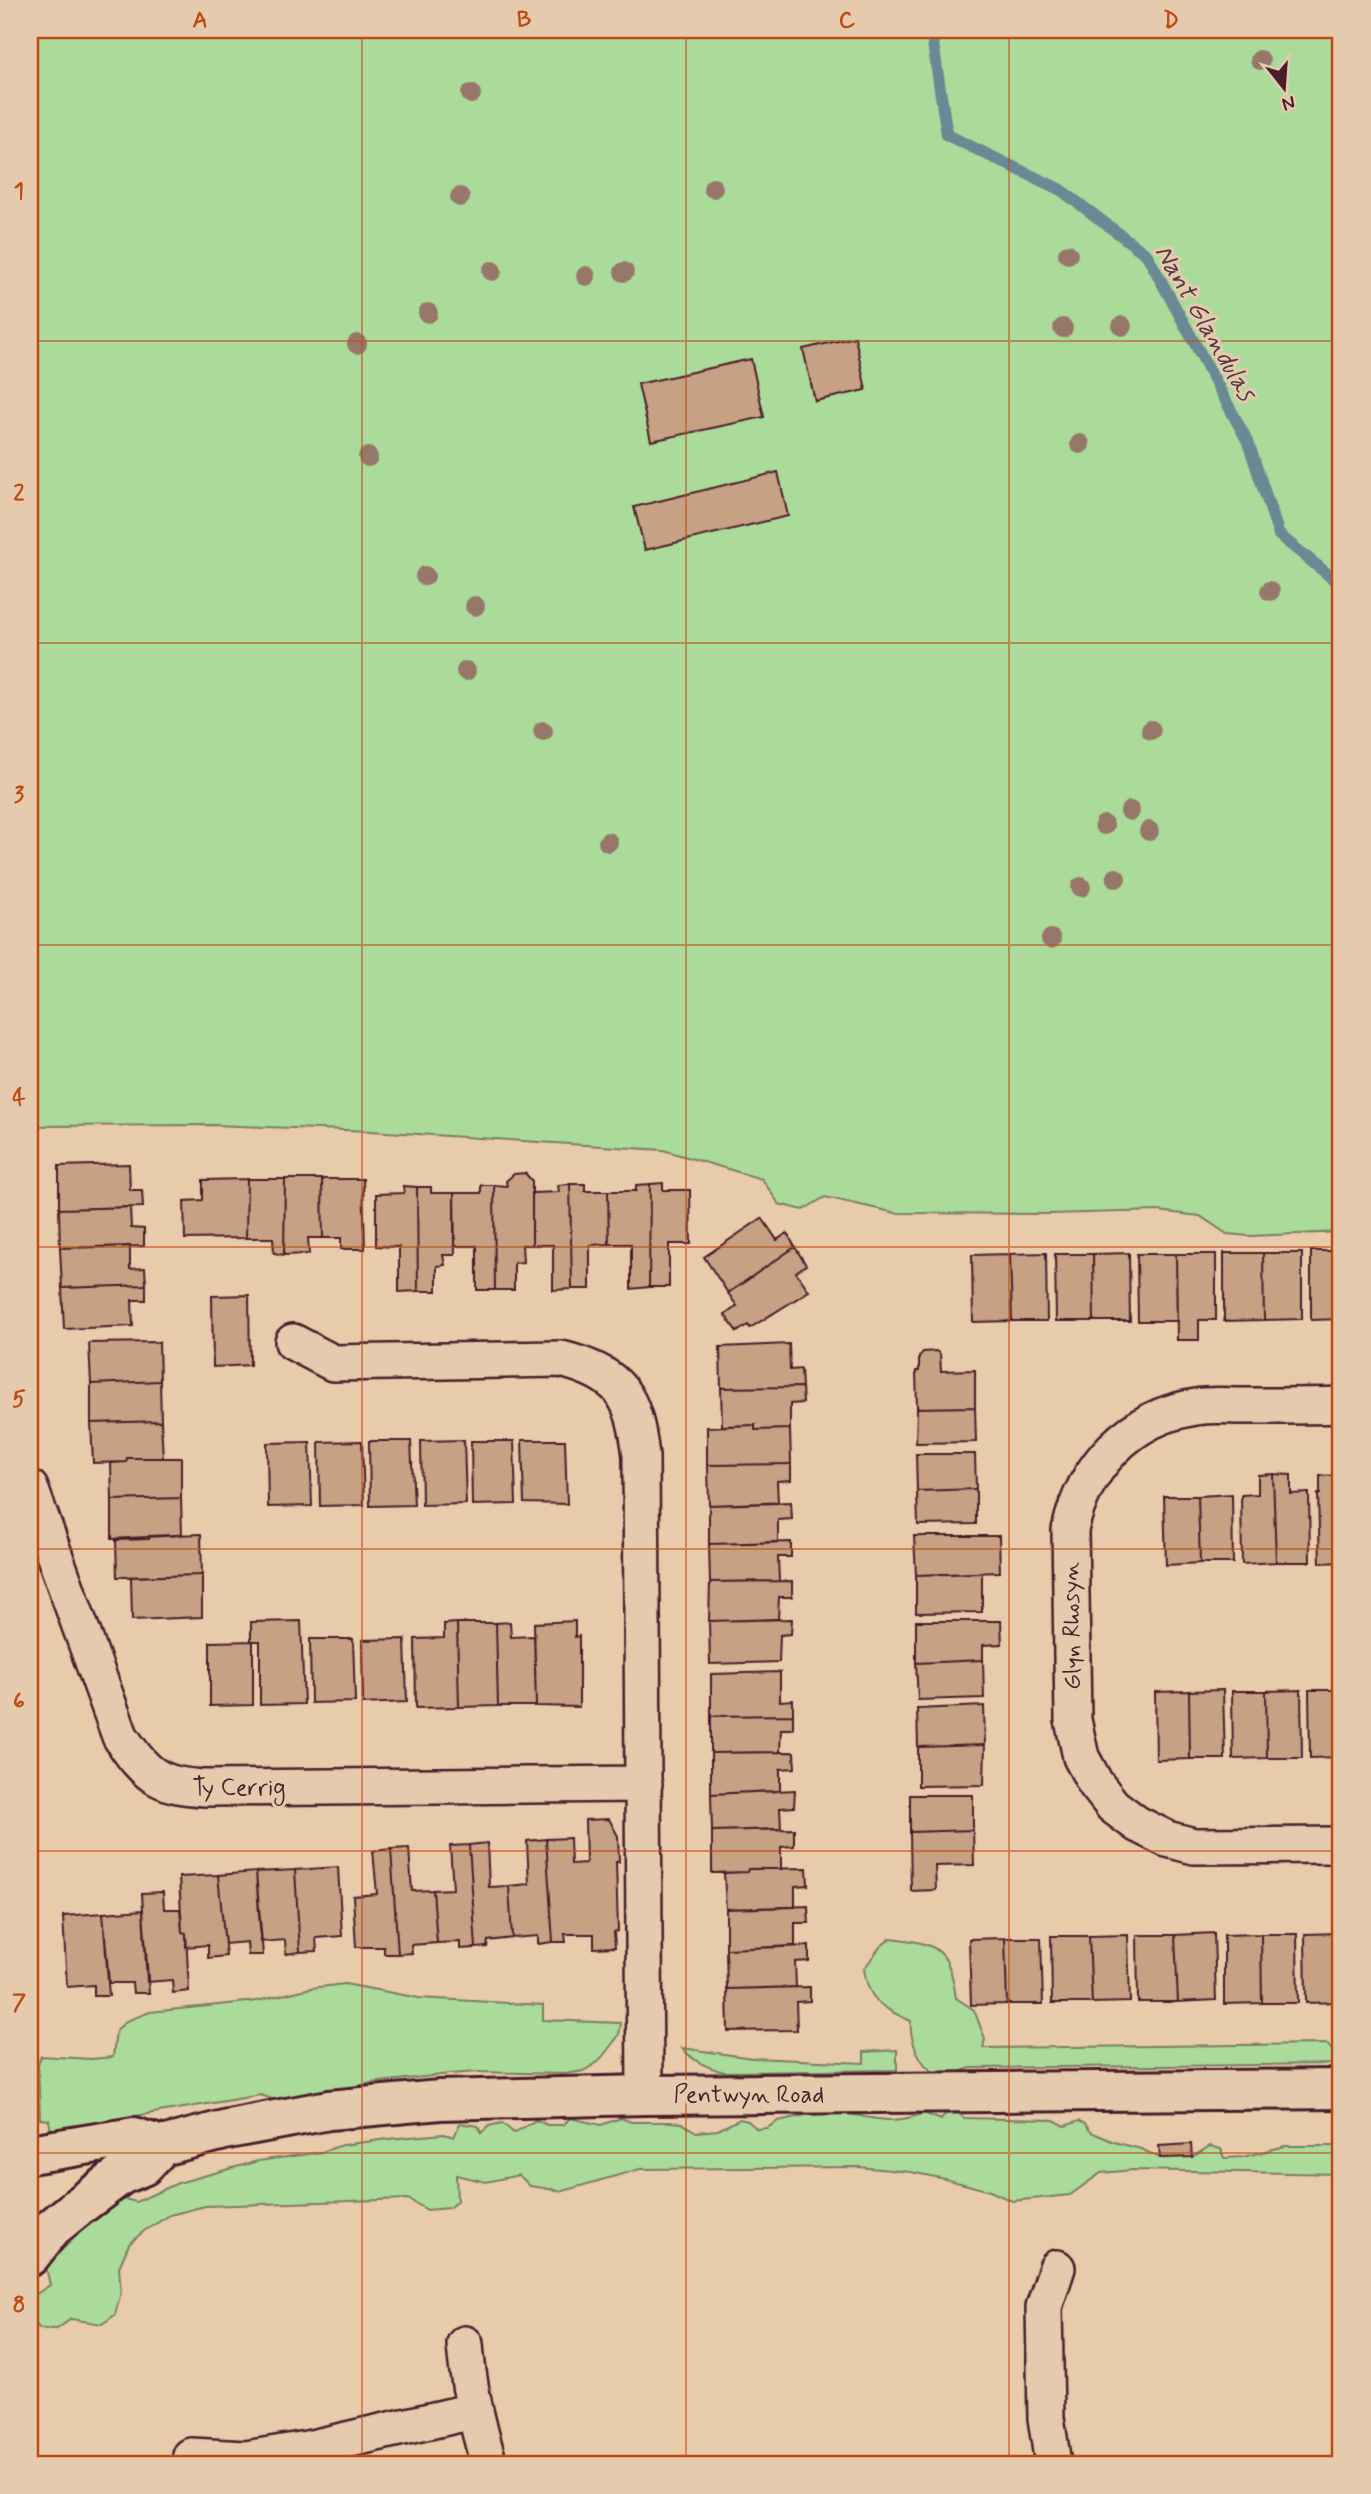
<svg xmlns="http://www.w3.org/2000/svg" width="1371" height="2494" font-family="Mynerve,sans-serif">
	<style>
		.green { fill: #abdb9b; stroke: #7a7d63; stroke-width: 2 }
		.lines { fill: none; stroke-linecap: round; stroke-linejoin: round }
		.stream { stroke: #6a8995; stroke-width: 12 }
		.building { fill: #c6a183; stroke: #4a1f2b; stroke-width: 2 }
		.minor-casing { stroke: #4a1f2b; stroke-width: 40 }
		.tertiary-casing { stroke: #4a1f2b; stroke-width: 44 }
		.minor { stroke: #e5caad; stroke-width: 35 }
		.tertiary { stroke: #e5caad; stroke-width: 38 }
		.tree { fill: #97776b }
		.grid { fill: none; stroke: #c04a14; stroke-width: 2; stroke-opacity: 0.55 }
		.labels { text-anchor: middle; stroke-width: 6; stroke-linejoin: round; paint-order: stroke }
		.street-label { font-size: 24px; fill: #4a1f2b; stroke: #e5caad }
		.water-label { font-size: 26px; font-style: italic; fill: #523a45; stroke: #e5caad }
		.neatline { fill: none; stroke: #c04a14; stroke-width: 2.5 }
		.grid-label { font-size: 23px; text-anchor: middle; font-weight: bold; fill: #c04a14 }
	</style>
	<rect width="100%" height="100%" fill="#e8cbab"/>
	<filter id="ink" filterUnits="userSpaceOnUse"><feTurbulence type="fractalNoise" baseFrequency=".0143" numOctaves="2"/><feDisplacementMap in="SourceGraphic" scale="14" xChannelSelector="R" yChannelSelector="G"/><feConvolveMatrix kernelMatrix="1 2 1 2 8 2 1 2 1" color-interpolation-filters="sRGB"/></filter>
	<g filter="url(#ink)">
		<path class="green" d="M30,30H1341V1232L1249,1236L1227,1234L1200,1216L1158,1211L1050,1214L896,1213L825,1197L803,1210L779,1204L762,1179L663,1150L371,1131L214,1125L30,1126Z
			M891,1938C940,1944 949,1949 956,1998L974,2010L985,2039L983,2048L1327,2044L1338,2058V2064L970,2068C960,2072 947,2078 937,2074C919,2066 909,2038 911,2021C882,2008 868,2001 864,1969L880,1947Z
			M345,1984L419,1998L543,2005V2020L621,2023L619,2035L610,2047L598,2062L583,2071L565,2074L478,2072L450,2074L371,2083L280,2102L261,2095L129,2117L88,2127L51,2131L49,2120L40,2119L38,2065L41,2056L91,2059L113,2057L116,2031L126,2021L150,2012L257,2001L311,1988Z
			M682,2048L752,2058L864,2063V2052L897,2050V2070L724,2072C707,2067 694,2062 682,2048Z
			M845,2113C875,2119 895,2125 924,2113L941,2120L945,2114L958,2113L964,2118L1054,2120L1065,2126L1079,2121L1085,2124L1091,2132L1114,2142L1141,2149L1160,2158L1192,2157L1210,2146L1221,2149L1224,2158L1243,2157L1285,2146H1341V2174L1133,2170L1101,2173L1070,2195L1012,2201L990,2191L945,2179L911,2172L859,2167L640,2169L563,2191L530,2186L519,2175L486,2182L456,2175L457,2201L449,2208L427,2210L408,2199L205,2206L170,2215L144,2231L129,2244L119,2267L121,2292L115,2315L102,2324L71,2319L57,2329H40L30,2318V2298L50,2285L46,2267C52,2257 58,2254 66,2246C80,2233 93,2218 104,2202L124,2199L136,2202L178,2183L258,2161L322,2152L342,2145L388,2139L444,2134L454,2137L460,2123L478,2126L481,2133L489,2126L502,2123L514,2133L536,2120L547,2125H563L570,2118L601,2125L621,2118L631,2122H670L682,2123L696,2132L718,2130L740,2119L748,2121L757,2129L767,2128L778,2121L806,2115Z"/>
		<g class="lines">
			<path class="stream" d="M931,30L947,135L1061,190L1147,255L1248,442L1279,535L1341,585"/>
		</g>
		<path class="building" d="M855,337L866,390L815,401L803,349Z
			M751,359L764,417L651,441L638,384Z
			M778,472L788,516L645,550L634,507Z
			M129,1164L130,1190H142L143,1207L59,1209V1166Z
			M525,1173L532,1181V1245H522L523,1262L514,1263V1290H495L494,1185L507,1186L506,1181L514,1174Z
			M247,1179H285L284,1255L274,1253L273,1238H246Z
			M247,1179L246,1238L185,1239L184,1201L203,1200V1180Z
			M285,1179H322L323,1238H308L309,1254L284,1255Z
			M322,1179H363L365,1249H341V1238H323Z
			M663,1183V1190H690L691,1244H669V1287H649L650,1184Z
			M570,1184H585V1191H608L609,1244L590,1245V1289H572Z
			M570,1184L572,1289L553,1290V1245H532V1193L559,1192L558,1185Z
			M650,1184L649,1287L631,1289V1244H609L608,1191H636V1185Z
			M481,1185H494L495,1290H477V1246H454V1193H481Z
			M403,1186L417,1187L418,1291L399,1292V1247L376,1246V1194L404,1193Z
			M417,1187H431V1193H454L455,1255H443L445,1265L437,1266V1291H418Z
			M130,1207L131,1228L144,1229V1246L60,1248L59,1209Z
			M762,1218L777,1240L787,1233L795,1247L728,1293L704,1257Z
			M130,1246V1269L145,1268L146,1285L62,1288L60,1248Z
			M795,1247L806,1265L796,1272L809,1291L750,1328L748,1325L737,1332L725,1315L737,1306L728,1293Z
			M1311,1251H1341V1319L1311,1320Z
			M1046,1253L1047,1321H1012L1010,1254Z
			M1129,1253L1130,1321H1094L1093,1254Z
			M1224,1253H1263L1264,1320L1224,1321Z
			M1263,1253H1302V1319L1264,1320Z
			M1010,1254L1012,1321L973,1322L972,1255Z
			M1055,1254H1093L1094,1321H1056Z
			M1137,1254H1176L1177,1321H1138Z
			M1176,1254H1216V1320H1199V1340H1177Z
			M146,1285V1300H132L133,1326L64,1329L62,1288Z
			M249,1295L250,1365L213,1367L212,1296Z
			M159,1342L160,1381L91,1384L89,1343Z
			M789,1344L790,1370L801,1369L802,1387L721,1388L720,1347Z
			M936,1351L940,1354L941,1371L975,1370V1407L917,1408L916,1371H919V1357L923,1352Z
			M160,1381L161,1421L91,1423V1384Z
			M802,1387L803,1403L790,1404V1429L755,1430V1425L722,1426L721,1388Z
			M975,1407L976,1442L916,1443L917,1408Z
			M161,1421L163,1458H127L126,1462L93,1463L91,1423Z
			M755,1425V1430L790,1429L791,1464L707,1465V1427Z
			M464,1440L466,1504L422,1505L421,1441Z
			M522,1440H565L567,1504L524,1503Z
			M362,1441L364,1505L320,1506L319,1442Z
			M369,1441H411L414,1505L370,1506Z
			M471,1441H514L516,1504L472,1505Z
			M310,1442L312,1506L268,1507L267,1443Z
			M916,1454H975L976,1489L917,1491Z
			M127,1458H181V1498L112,1500L111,1463L126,1462Z
			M791,1464V1480L777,1481L778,1503L709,1505L708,1465Z
			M1273,1474L1276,1562L1242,1564L1241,1495L1258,1494V1475Z
			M1273,1474L1291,1475V1494L1309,1493L1310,1562H1276Z
			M1341,1475V1562L1320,1563L1318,1494H1320V1476Z
			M976,1489V1524L918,1525L917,1491Z
			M1232,1494L1233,1563H1200L1198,1496Z
			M1164,1496H1198L1200,1563L1166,1565Z
			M181,1498L182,1535L112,1539V1500Z
			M791,1502L792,1519L778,1520V1542L709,1544V1505Z
			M201,1534L202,1575L117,1577L116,1540L149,1539V1536Z
			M914,1536H999L1000,1572L916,1575Z
			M791,1542V1557H778L779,1581L710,1582L709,1544Z
			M982,1573V1612L916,1613V1575Z
			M202,1575V1617L132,1620L131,1577Z
			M792,1581V1597H779L778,1619L709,1621L710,1582Z
			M792,1619L791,1634L780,1635L779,1662L710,1664L709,1621Z
			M301,1621L304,1704L260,1705V1641H251V1622Z
			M575,1621V1637L579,1636V1707L536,1706L534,1623Z
			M916,1621H1001L1002,1644L983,1645V1660L916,1663Z
			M510,1622L511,1637L534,1636L536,1706H498L496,1623Z
			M457,1623L459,1707L416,1708L415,1639L444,1638V1624Z
			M457,1623H496L498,1706L459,1707Z
			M310,1639H353L355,1702L311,1703Z
			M405,1639L407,1702L363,1704L362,1640Z
			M253,1641V1705L210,1706V1642Z
			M983,1660L984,1698L918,1700L916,1663Z
			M780,1672V1701L793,1700V1715L711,1716V1674Z
			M1223,1690L1225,1759H1190L1189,1691Z
			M1301,1690L1302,1758H1267L1266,1691Z
			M1309,1690H1341V1757L1310,1758Z
			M1189,1691L1190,1759L1156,1760L1155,1692Z
			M1232,1691H1266L1267,1758L1233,1759Z
			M984,1706L985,1745L918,1747L917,1709Z
			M793,1715V1729H781L780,1752L711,1753V1716Z
			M985,1745L984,1785L918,1786V1747Z
			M794,1752L795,1768L780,1769V1791L711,1794V1753Z
			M795,1790L794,1807L780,1808L781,1829L712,1831L711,1794Z
			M910,1795H973V1830L910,1832Z
			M609,1819L618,1836L619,1862H616L618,1931L614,1932L615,1947L594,1948V1934H565L566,1942H553L546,1839L570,1838L571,1864L586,1863L585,1820Z
			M794,1829V1846L781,1847V1869H748L747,1872L712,1873V1831Z
			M973,1830L974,1865L935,1866L936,1890L911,1891L910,1832Z
			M546,1839L553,1942L538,1944V1936L512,1938L509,1886L529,1884L527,1841Z
			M487,1843L489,1887L509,1886L512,1938L488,1941L487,1947L476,1948L469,1845Z
			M469,1845L476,1948L460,1949V1942L437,1943L433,1890L453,1889L450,1846Z
			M409,1848L412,1891L433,1890L437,1943L411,1945L412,1953L398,1954L391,1849Z
			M391,1849L398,1954H384V1947H356L353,1896L377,1894L373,1851Z
			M338,1867L342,1936L316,1938L317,1951L300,1952L295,1870Z
			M807,1868L808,1885L795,1886V1907L726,1909L724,1873L747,1872L748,1869Z
			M295,1870L300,1952L286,1954L285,1940L261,1942L256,1872Z
			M256,1872L263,1955H248L247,1942L225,1944L218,1875Z
			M218,1875L226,1956L208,1958V1945L186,1947V1933L182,1932L179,1877Z
			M163,1892L164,1909H180L182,1932L186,1933L189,1991L173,1993L172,1980L147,1982L142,1893Z
			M808,1906L809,1923H795V1946L726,1949V1909Z
			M143,1910L149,1993H133L132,1983H109L103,1913Z
			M103,1913L109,1996H94V1985L67,1987L63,1916Z
			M1214,1933L1216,2000L1178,2002L1175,1935Z
			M1341,1933V2002L1306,2003L1305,1934Z
			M1261,1934H1297L1298,2003H1262Z
			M1261,1934L1262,2003L1224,2004V1935Z
			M1128,1935L1130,2002L1092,2003L1089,1936Z
			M1137,1935H1175L1178,2002H1138Z
			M1051,1936H1089L1092,2003H1052Z
			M1005,1938H1041L1043,2004H1007Z
			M1005,1938L1007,2004L971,2005L969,1939Z
			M809,1946V1961L795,1962L796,1987L727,1989L726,1949Z
			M810,1987V2001L796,2002L797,2030L728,2031L727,1989Z
			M1191,2144L1192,2157L1160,2158L1159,2146Z"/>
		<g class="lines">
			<g class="minor-casing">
				<path id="minor" d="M293,1342L333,1363L561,1359C621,1374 634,1396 641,1456L645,2095
					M1341,1405C1309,1406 1277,1406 1244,1406C1229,1406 1211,1404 1196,1407C1129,1417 1084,1467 1070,1530L1073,1720L1081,1757L1095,1783L1113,1806L1137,1824L1167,1839L1194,1846L1341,1845
					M30,1488L120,1736C145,1775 159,1786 205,1788L644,1784
					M465,2344C468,2386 477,2424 489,2464
					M191,2456L246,2459L307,2449L473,2411
					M1053,2464L1046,2418L1044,2307L1057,2268"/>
			</g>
			<g class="tertiary-casing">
				<path id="tertiary" d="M30,2154L134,2137L162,2146
					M30,2256L52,2228L79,2206L121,2175L143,2166L162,2146L228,2129L329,2110L440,2100L645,2095L1341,2089"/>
			</g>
			<use href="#minor" class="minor"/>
			<use href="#tertiary" class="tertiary"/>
		</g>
		<g class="tree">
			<circle cx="1260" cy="60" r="10"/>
			<circle cx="471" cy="94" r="10"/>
			<circle cx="713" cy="188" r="10"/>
			<circle cx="460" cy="197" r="10"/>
			<circle cx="1068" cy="254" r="10"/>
			<circle cx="492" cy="271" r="10"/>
			<circle cx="624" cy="272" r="10"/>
			<circle cx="586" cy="276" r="10"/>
			<circle cx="428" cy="313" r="10"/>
			<circle cx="1122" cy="326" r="10"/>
			<circle cx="1063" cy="328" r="10"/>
			<circle cx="357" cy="344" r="10"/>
			<circle cx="1080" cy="444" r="10"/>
			<circle cx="368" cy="457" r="10"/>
			<circle cx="425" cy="576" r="10"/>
			<circle cx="1270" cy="591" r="10"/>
			<circle cx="475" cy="606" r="10"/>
			<circle cx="466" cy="671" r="10"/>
			<circle cx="1151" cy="730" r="10"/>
			<circle cx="543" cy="731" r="10"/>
			<circle cx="1130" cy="811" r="10"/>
			<circle cx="1104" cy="825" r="10"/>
			<circle cx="1149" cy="831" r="10"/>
			<circle cx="608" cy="842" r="10"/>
			<circle cx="1116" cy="878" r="10"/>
			<circle cx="1081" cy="887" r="10"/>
			<circle cx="1051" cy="939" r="10"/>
		</g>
	</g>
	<path class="grid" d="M362,30V2464M686,30V2464M1009,30V2464M30,341H1341M30,643H1341M30,945H1341M30,1247H1341M30,1549H1341M30,1851H1341M30,2153H1341"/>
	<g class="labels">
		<g class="street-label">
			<text transform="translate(1071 1626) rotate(-91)" y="8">Glyn Rhosyn</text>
			<text x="239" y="1795">Ty Cerrig</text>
			<text x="749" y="2102">Pentwyn Road</text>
		</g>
		<g class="water-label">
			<text transform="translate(1206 322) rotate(60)" y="9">Nant Glandulas</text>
		</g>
	</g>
	<rect width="1371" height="2494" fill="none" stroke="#e5caad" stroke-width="77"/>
	<g transform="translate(1284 88) rotate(163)" stroke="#e5caad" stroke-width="5" paint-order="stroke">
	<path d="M0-5L12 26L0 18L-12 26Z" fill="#4a1f2b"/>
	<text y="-10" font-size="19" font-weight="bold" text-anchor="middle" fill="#4a1f2b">N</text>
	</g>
	<rect x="38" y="38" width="1294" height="2418" class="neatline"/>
	<g class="grid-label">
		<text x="200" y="27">A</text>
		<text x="524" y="27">B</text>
		<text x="847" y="27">C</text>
		<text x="1171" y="27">D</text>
		<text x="19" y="198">1</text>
		<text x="19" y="500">2</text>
		<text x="19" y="802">3</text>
		<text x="19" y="1104">4</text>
		<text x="19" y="1406">5</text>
		<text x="19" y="1708">6</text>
		<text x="19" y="2010">7</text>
		<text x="19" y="2312">8</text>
	</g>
</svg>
